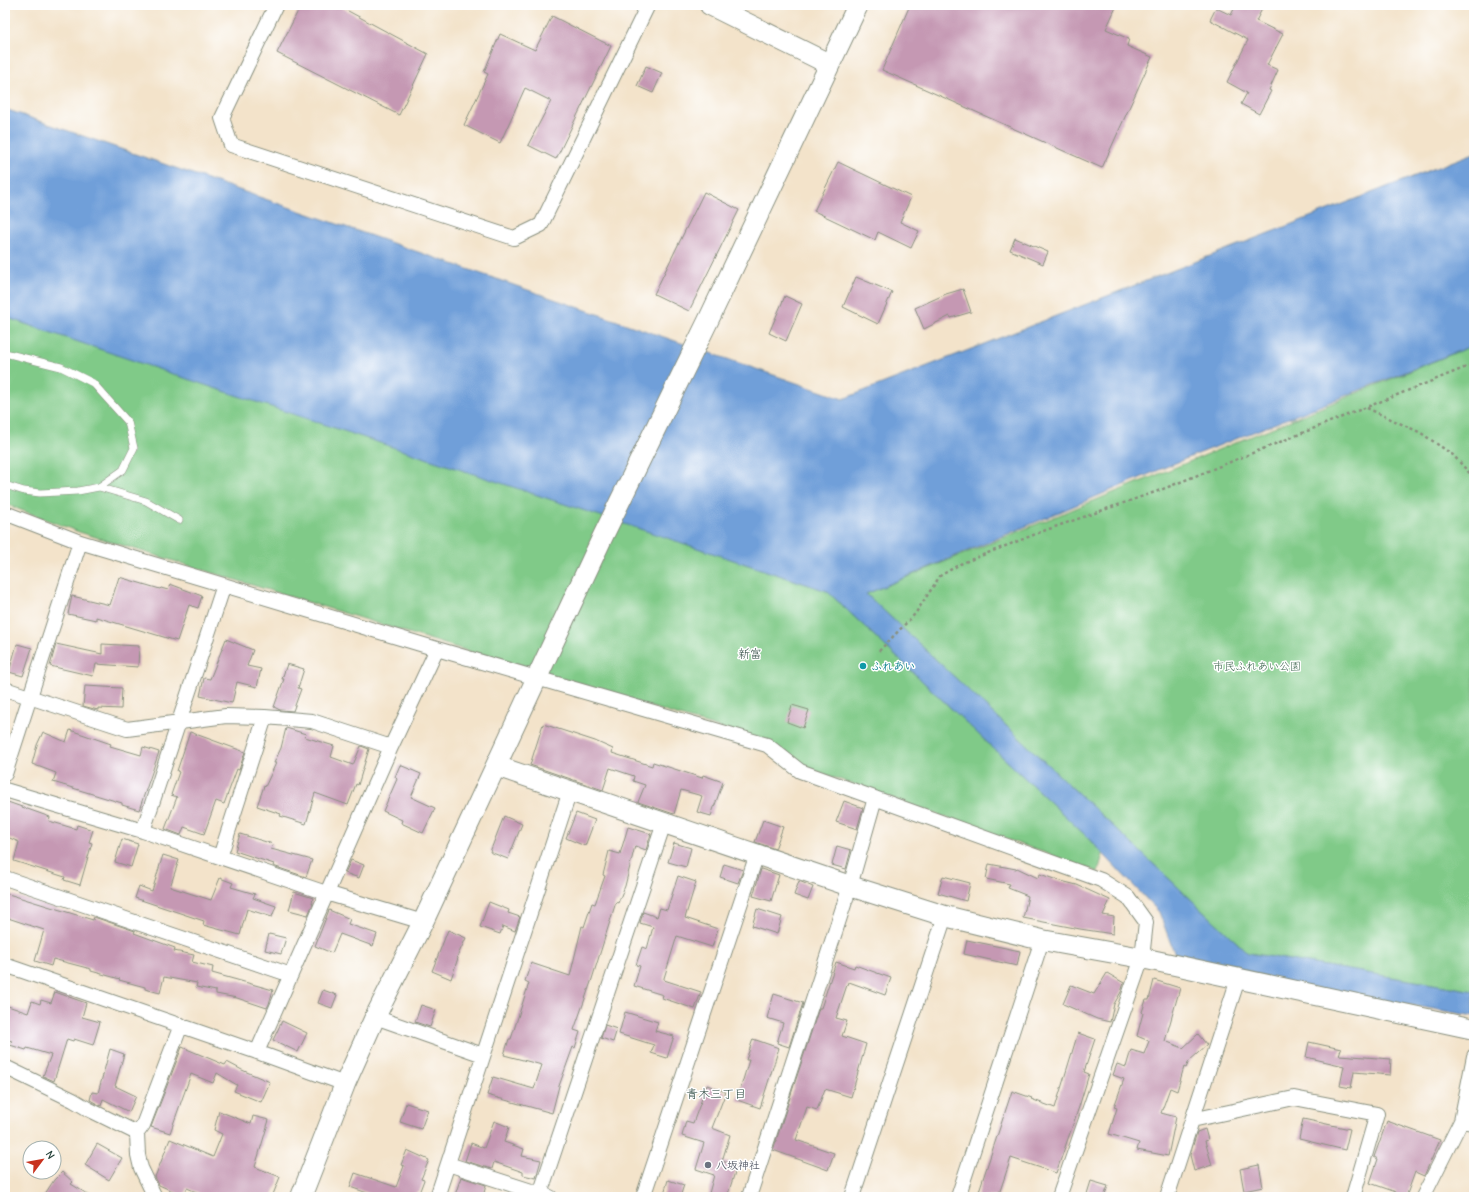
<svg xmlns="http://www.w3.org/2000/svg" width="1479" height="1202" font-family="'Comic Neue','Klee One',sans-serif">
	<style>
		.green { fill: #80ca88; stroke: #50845e }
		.water { fill: #6f9fd9; stroke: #476e86 }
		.building { fill: #c598b3 }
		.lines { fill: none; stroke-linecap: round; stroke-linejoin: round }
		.lane-casing { stroke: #89907f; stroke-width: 8 }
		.street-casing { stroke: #89907f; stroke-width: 16 }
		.secondary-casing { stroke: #89907f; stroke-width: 22 }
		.path { stroke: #89907f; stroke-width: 2.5; stroke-dasharray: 3 3; stroke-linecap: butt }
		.lane { stroke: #fff; stroke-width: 7 }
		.street { stroke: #fff; stroke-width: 14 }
		.secondary { stroke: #fff; stroke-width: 20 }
		.culture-dot { fill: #0f9aa8; stroke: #fff; stroke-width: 1.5 }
		.worship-dot { fill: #6b7280; stroke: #fff; stroke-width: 1.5 }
		.labels { text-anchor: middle; stroke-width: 3; stroke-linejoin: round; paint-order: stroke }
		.culture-label { font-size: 11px; font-weight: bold; fill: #0d838f; stroke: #fff; text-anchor: start }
		.park-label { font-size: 11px; fill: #376049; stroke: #fff }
		.worship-label { font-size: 11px; font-weight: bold; fill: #5b616d; stroke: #fff; text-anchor: start }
		.neighbourhood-label { font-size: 12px; fill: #1f3d34; stroke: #fff }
	</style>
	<rect width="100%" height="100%" fill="#fff"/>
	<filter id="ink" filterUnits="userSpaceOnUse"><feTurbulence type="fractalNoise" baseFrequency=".025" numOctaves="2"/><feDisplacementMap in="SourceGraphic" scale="8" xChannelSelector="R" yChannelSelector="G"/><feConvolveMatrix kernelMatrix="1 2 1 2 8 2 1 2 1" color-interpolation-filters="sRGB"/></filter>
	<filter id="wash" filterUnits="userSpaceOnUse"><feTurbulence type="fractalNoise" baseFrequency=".012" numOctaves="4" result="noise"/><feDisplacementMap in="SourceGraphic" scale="16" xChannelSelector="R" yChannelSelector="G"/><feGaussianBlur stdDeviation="0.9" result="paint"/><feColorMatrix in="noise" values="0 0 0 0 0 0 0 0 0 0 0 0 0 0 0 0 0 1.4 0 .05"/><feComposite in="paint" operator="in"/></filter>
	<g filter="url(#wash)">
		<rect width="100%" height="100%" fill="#f3e3ca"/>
		<path class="green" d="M5,317L827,591L1084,834L1103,854L1098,872L802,766L768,743L79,532L5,504Z
			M1474,345V991L1248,953L866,594Z"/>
		<path class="water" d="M5,109L843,399L1474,153V345L1185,459L866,594L1248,953L1474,991V1016L1322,990L1184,962L1174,952L1159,912L1084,834L827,591L208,386L5,317Z"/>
		<g id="blocks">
			<path class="building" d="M301,5H337L428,54L399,115L277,53Z
				M910,5H1117L1106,29L1129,39L1127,46L1152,57L1102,168L882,70Z
				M1236,5H1264L1256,21L1283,34L1267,65L1278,70L1269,90L1271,91L1259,114L1241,104L1247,93L1227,82L1248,40L1210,20L1216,8L1231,15Z
				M552,16L611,46L556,159L528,145L551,101L525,88L500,143L464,125L488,74L484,72L500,34L535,50Z
				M646,66L662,73L653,93L637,86Z
				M838,162L911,197L900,222L919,231L911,248L878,232L875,240L814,211Z
				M704,192L739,210L689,311L654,294Z
				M1015,238L1048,252L1043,264L1010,250Z
				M856,277L892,292L878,324L843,307Z
				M963,289L971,312L951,318L950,316L924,329L915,308L946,294Z
				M785,296L802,304L786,341L769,333Z
				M119,577L160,589L161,588L168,590L170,584L202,596L198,608L189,605L177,641L96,617V620L68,614L72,596L110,605Z
				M226,639L253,650L247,666L261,669L257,687L237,682L232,703L200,696L204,678L210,679Z
				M17,644L32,648L23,676L9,672Z
				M56,644L102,654V644L139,646L138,667L96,664L93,676L50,666Z
				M287,664L304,669L298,688L301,689L293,711L280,710L274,707L284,679H282Z
				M85,686L122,688L121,709L98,708V710L94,709L83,706Z
				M792,705L809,710L803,728L787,722Z
				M543,724L595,741L613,749L612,753L652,766L653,762L702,778L703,775L723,782L711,816L697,812L702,796L681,790L674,814L638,802L645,785L633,781L634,776L610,768L603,790L530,765Z
				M286,728L306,734L305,737L334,746L331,757L353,765L361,746L369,749L358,785L356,784L348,805L315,793L306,824L280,816L281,814L257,806L264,786L265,787L276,763H274L281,748Z
				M70,730L111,744L110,746L141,755L143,747L159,752L139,810L122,805V803L53,782L56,773L32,764L37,745L43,732L66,742Z
				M190,732L245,752L239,770L237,769L224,804L216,801L204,834L184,827L181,835L165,829L177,797L171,795L179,772L177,771Z
				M400,765L421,774L411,797L435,808L423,833L401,823L402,820L383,811L397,779L395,777Z
				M5,801L50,817L49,821L76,829L77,825L93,830L89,842L92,843L80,885L64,880L65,877L14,861L19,842L5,836Z
				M844,801L863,808L857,829L836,822Z
				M576,813L595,820L585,846L566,838Z
				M504,816L522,824L508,859L490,852Z
				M763,820L783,827L775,849L755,842Z
				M628,827L651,834L646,850L635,846L625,886L618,903L616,902L592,979L574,1030L580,1032L575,1048L573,1047L559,1086L552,1113L487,1095L493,1077L534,1089L542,1065L504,1055L509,1039H511L529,983L525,981L531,963L570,976L582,926L584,927L592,903L595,904L605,876L603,875L609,851L620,854Z
				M240,834L273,844L271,849L312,860L306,877L273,866L274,864L235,851Z
				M122,839L138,844L131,867L115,862Z
				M674,843L691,848L686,867L668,862Z
				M837,846L851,850L846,869L832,865Z
				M163,855L179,860L170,887L211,900L220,878L233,883L231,887L255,894L253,898L276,906L272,917L247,909L240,935L203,925L204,921L135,898L139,886L152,891Z
				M351,860L364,865L359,878L345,873Z
				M724,864L743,870L738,883L720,877Z
				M989,864L1016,869L1017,868L1038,878L1040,874L1057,880L1077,885L1110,900L1103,915L1114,917L1113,934L1080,929L1023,918L1028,896L1008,888L1010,884L986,879Z
				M761,869L779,875L771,901L753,896Z
				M678,876L696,882L685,918L718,929L712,947L677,936L664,978V980L701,992L695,1009L662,998L663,995L634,986L640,966L636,965L642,947L647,949L653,927L640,923L643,912L657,917L660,908L667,910Z
				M943,876L970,883L966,901L938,893Z
				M799,881L813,887L808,900L794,895Z
				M294,892L313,898L312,903L313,904L308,915L289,910Z
				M5,893L93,920L94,917L135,931L134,933L175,948L174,951L194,955L192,962L213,967L212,973L273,990L269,1004L267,1008L237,998L216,994V991L196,987L197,983L164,977L160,993L145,989V987L119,980L120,979L91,971V969L53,959L51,966L35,961L44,930L5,917Z
				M489,902L509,910L508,913L520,917L515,931L503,926L500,934L480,927Z
				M757,909L782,917L777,934L752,926Z
				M329,910L350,919L348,924L377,934L373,946L340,934L332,953L315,946Z
				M448,930L466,938L457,957L458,958L451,979L432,971Z
				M269,934L286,938L281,954L265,950Z
				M967,940L1020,951L1017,966L964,954Z
				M836,962L854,968L855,965L891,978L885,995L849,982L848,985H847L836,1018L847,1021L842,1036L866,1044L851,1097L825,1089L817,1110L807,1107L796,1140L834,1153L828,1170L773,1150L819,1008H821Z
				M1107,973L1124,983L1121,992L1114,1004L1110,1022L1097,1019L1063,1004L1071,985L1094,994Z
				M1154,980L1180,988L1165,1041L1183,1048L1198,1034L1207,1045L1189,1061L1186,1068L1184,1067L1177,1091L1170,1088L1161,1113L1176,1117L1168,1156L1137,1150L1139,1143L1109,1134L1117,1108L1114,1107L1124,1079L1113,1075L1117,1064L1126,1067L1131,1050L1144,1054L1149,1041L1137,1036L1143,1013L1142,1012L1146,1000H1149Z
				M323,990L337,995L332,1008L318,1003Z
				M55,992L86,1003L82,1017L100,1022L93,1045L74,1039L73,1041L67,1039L54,1081L43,1076L51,1055L27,1048L26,1050L10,1045L12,1041L5,1039V1005L28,1013L32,1001L40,1004L41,1000L51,1003Z
				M774,994L803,1003L789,1047L777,1043L783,1023L767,1018Z
				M421,1005L436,1010L430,1027L415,1022Z
				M625,1012L658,1022L655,1031L674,1036L667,1058L651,1053L654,1045L619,1034Z
				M282,1021L307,1033L298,1052L273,1040Z
				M605,1025L617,1029L613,1042L601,1038Z
				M1078,1033L1095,1039L1084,1072L1089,1074L1079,1107L1056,1173L1011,1158L998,1197H977L1012,1091L1032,1098L1031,1099L1055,1108Z
				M753,1039L779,1048L760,1108L737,1100L749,1060H746Z
				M1309,1042L1341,1049L1339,1055L1391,1059L1390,1075L1354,1072L1351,1088L1340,1086L1344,1066L1306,1057Z
				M182,1047L225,1065L227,1062L242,1070L270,1082L261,1102L234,1091L237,1085L217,1073L213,1083L191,1074L170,1133L151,1127Z
				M110,1049L124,1054L115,1086L136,1096L129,1112L103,1099L101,1106L90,1100L92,1092L98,1093Z
				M707,1085L726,1092L712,1128L730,1135L722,1161L737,1166L727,1197H708L714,1175L696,1169L704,1143L682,1136L686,1121L693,1123Z
				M406,1103L428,1110L421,1129L400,1122Z
				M219,1111L251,1124L253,1116L269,1120L255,1167L280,1177L272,1197H208L187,1188L184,1196L159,1185L155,1177L170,1139L213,1157L222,1134L214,1130Z
				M1303,1119L1350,1129L1345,1150L1299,1139Z
				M494,1121L509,1127L504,1142L524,1149L522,1156L541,1160L536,1178L523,1175V1172L494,1162L492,1169L465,1161L471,1143L484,1148Z
				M1387,1121L1440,1140L1424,1176L1415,1172L1406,1197H1394L1396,1192L1370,1183L1378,1159L1374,1157Z
				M1205,1129L1208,1140L1205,1141L1212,1165L1194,1171L1190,1155L1197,1132Z
				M97,1144L122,1158L109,1180L85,1165Z
				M407,1150L429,1160L421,1179L424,1180L419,1193L416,1192V1194L420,1195V1197H379L350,1187L355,1173L396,1187L404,1166L401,1165Z
				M1259,1165L1263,1187L1244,1191L1240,1169Z
				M62,1172L73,1182L71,1184L92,1197H43L54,1180Z
				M461,1177L486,1185L483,1197H461L455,1195Z
				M668,1180L684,1185L680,1197H663Z
				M1091,1181L1108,1186L1104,1197H1086Z"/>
		</g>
	</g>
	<g filter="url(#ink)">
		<use href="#blocks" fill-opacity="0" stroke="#89907f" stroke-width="1"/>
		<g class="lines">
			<g class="lane-casing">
				<path id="lane" d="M5,353L61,367L93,383L128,422L134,448L123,470L99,487L78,491L40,493L24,491L5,485
					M99,487L146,501L179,520"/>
			</g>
			<g class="street-casing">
				<path id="street" d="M276,5L222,118L231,145L514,238L541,225L648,5
					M5,513L80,542L437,649L767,745L800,771L1101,880L1128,897L1146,922L1142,958L1059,1197
					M5,689L127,729L226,716L265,717L312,721L391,747
					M5,774L80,542
					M5,790L143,831L326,893L423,922
					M143,831L224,585
					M220,857L265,717
					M5,878L291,975
					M5,965L257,1052L345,1084
					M375,1017L483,1055
					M257,1052L391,747L437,649
					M5,1067L73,1100L88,1109L137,1133
					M1192,1120L1294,1098L1377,1114L1353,1197
					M1461,1121L1474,1123
					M448,1164L550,1197
					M540,1194L664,823
					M155,1197L141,1168L138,1155L137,1133L143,1125L181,1025
					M437,1197L570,791
					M643,1197L757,854
					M749,1197L850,886L875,798
					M852,1197L945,916
					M958,1197L1042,940
					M1167,1197L1238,979
					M1423,1197L1461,1121L1474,1056"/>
			</g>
			<g class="secondary-casing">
				<path id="secondary" d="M710,5L829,64
					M496,766L850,886L945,916L1042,940L1142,958L1474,1029
					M301,1197L345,1084L375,1017L423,922L603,536L707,323L858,5"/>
			</g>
			<path class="path" d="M1367,408L1421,433L1453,455L1474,478
				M879,651L915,614L940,576L960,564L1046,530L1158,491L1474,364"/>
			<use href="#lane" class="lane"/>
			<use href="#street" class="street"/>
			<use href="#secondary" class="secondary"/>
		</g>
	</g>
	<circle class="culture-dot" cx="863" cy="666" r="4"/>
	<circle class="worship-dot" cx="708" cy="1165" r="4"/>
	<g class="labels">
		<g class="culture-label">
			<text x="871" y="670">ふれあい</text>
		</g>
		<g class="park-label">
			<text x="1257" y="670">市民ふれあい公園</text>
		</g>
		<g class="worship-label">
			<text x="716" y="1169">八坂神社</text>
		</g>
		<g class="neighbourhood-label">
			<text x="750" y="658">新富</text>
			<text x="716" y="1098">青木三丁目</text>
		</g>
	</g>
	<rect width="1479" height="1202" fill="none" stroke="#fff" stroke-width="20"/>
	<g transform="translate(42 1160) rotate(58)"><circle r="19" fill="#ffffff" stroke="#a5b1ae"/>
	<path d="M0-3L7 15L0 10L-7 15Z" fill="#c8321e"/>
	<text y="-6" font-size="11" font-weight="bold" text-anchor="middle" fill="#1f3d34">N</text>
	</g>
</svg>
